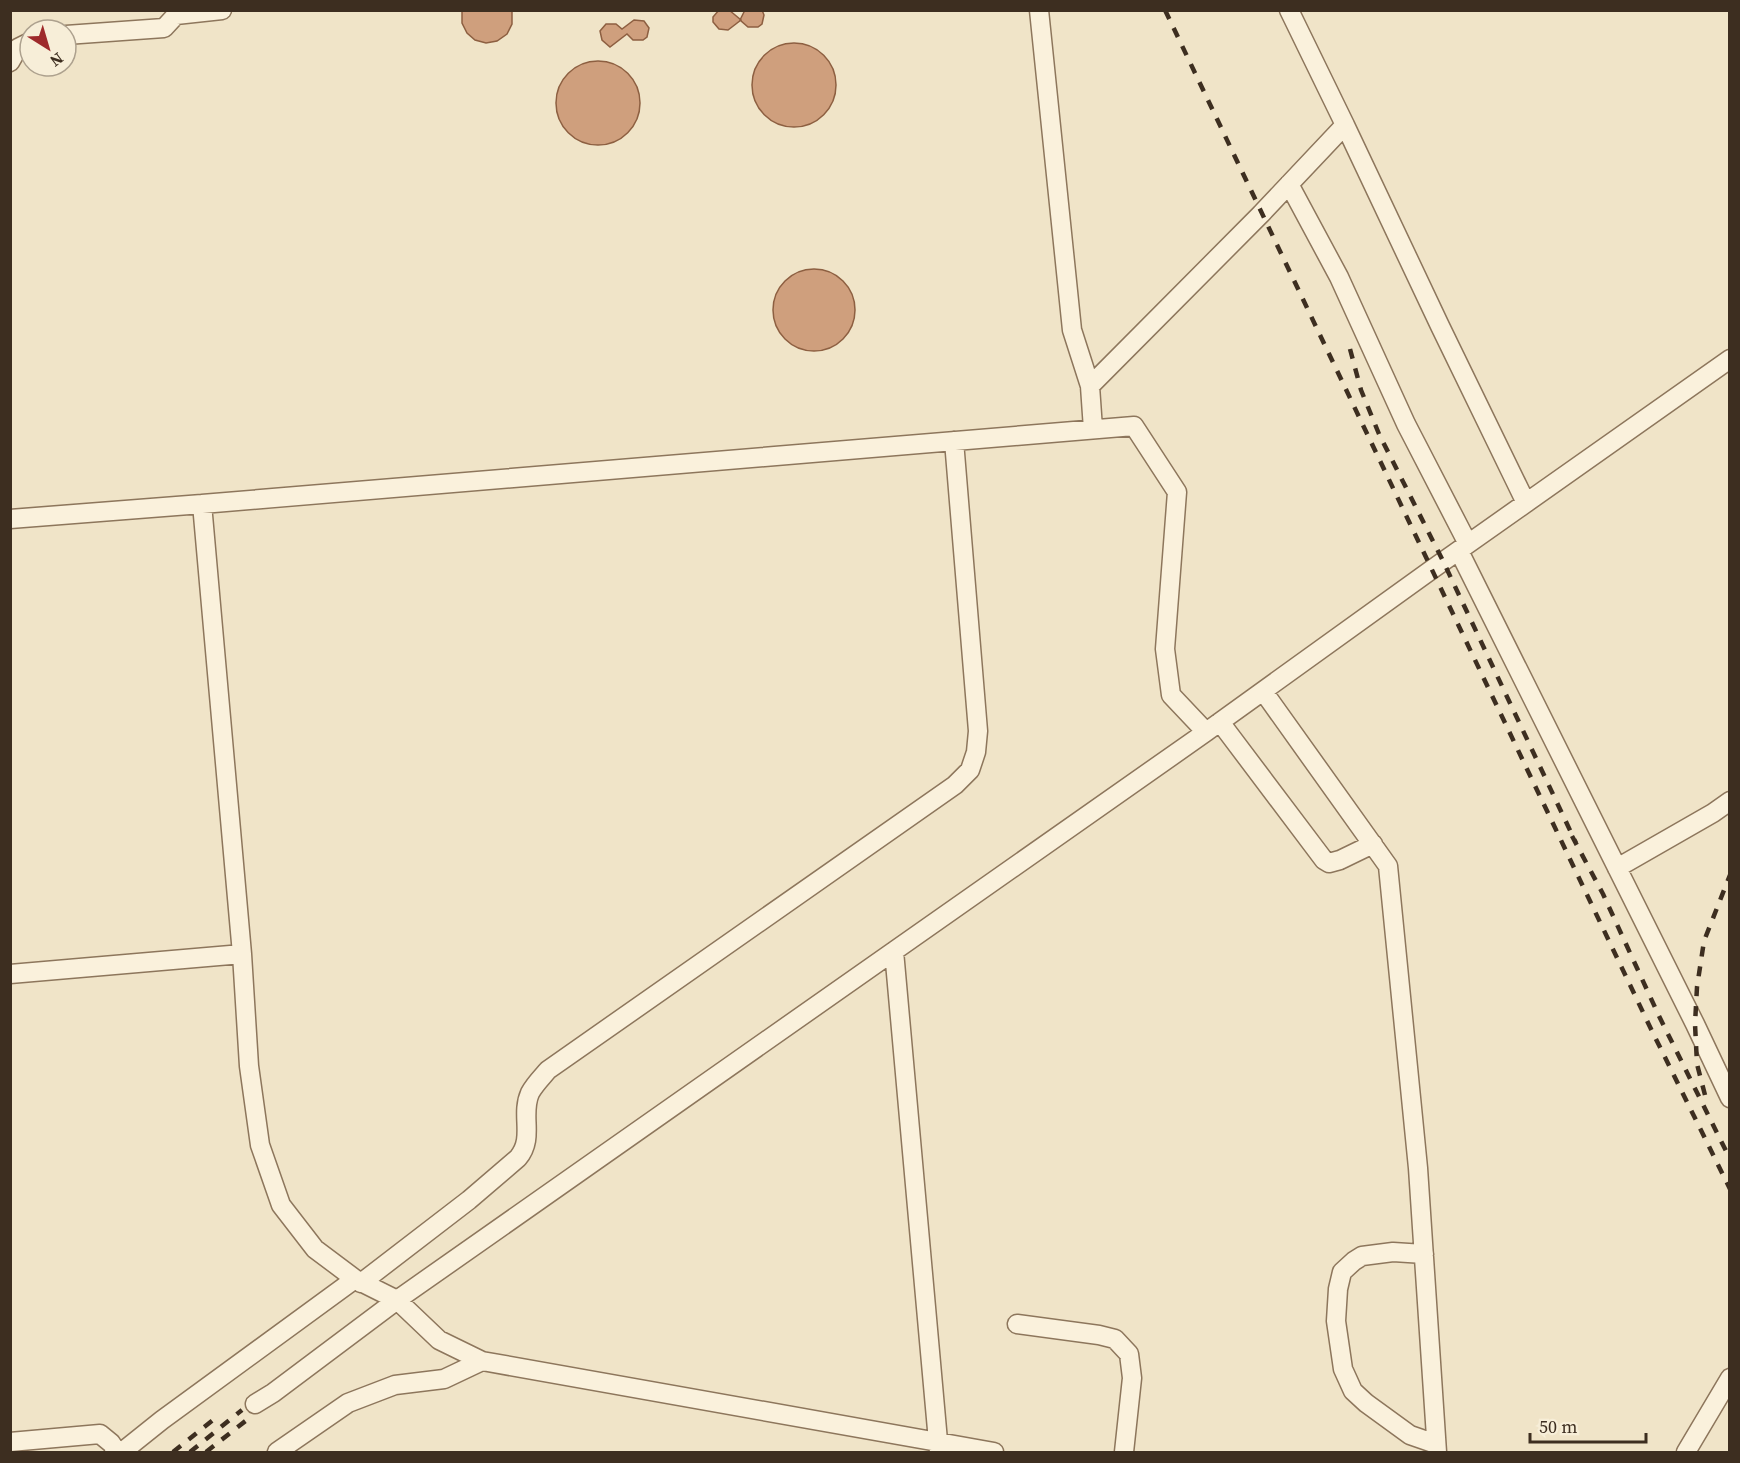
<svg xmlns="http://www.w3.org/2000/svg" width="1740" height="1463" font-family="'Source Serif 4',serif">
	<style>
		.building { fill: #cf9f7d; stroke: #8d5f41; stroke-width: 1.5 }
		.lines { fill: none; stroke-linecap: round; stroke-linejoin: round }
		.minor-casing { stroke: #8d765c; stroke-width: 21 }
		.minor { stroke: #faf1dc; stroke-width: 18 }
		.rail { stroke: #3d2e20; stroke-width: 4.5; stroke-dasharray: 10 10; stroke-linecap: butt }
	</style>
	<rect width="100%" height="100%" fill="#f0e4c8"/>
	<path class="building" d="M462,10H512V24L507,34L497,41L486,43L475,40L467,33L462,23Z
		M719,10H729L741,20L728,30L719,29L713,22V17Z
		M745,10H762L764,15L762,24L758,27H748L740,20Z
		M634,20L644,21L649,28L647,37L643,40H633L627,34L610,47L602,40L600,31L606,24H616L622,29Z
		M752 85a42 42 0 1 1 84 0a42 42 0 1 1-84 0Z
		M556 103a42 42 0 1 1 84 0a42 42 0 1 1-84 0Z
		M773 310a41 41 0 1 1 82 0a41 41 0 1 1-82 0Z"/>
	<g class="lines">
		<g class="minor-casing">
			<path id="minor" d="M1039,10L1072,330L1090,386
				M66,35L164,28L176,15L222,10
				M10,62L18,48L30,42
				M1345,125L1440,326L1526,503
				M1289,184L1339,277L1406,424L1468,544
				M1093,429L1090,386L1261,214L1345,125L1289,10
				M10,519L202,504
				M1459,551L1695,1024L1730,1098
				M1263,691L1388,866L1418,1168L1437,1452
				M1220,722L1324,860L1329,863L1340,860L1373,844
				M1617,868L1713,813L1730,801
				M894,951L939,1452
				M242,954L249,1066L260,1145L281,1205L315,1249L355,1279
				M10,974L242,954L202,504L1134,426L1177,492L1165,649L1171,695L1206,732
				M1424,1254L1393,1252L1362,1256L1354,1261L1342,1272L1338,1289L1336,1321L1343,1369L1353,1391L1366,1403L1410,1435L1436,1444
				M361,1283L469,1200L518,1158C535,1138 520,1115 530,1093C534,1085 542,1077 548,1070L955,785L970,770L976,752L978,731L954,441
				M1017,1324L1099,1335L1115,1339L1129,1354L1132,1378L1124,1452
				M255,1404L273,1393L397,1300L1206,732L1431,570L1730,359
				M10,1442L100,1434L111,1443L117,1452
				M122,1452L162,1420L355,1279L397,1300L439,1340L482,1361L994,1452
				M277,1452L348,1403L395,1385L444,1379L482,1361
				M1686,1452L1730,1378"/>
		</g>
		<use href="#minor" class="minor"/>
		<path class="rail" d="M1165,10L1651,1029L1730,1189
			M1350,349L1361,390L1379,434L1443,561L1576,843
			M1572,836L1603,894L1659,1016L1730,1159
			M1705,1095L1697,1064L1695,1024L1697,987L1704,941L1730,875
			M173,1452L218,1416
			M190,1452L242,1410
			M206,1452L248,1419"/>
	</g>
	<rect width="1740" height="1463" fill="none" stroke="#3d2e20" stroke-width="24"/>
	<g transform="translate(48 48) rotate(143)"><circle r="28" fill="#f7eed8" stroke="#ada18e" stroke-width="1.5"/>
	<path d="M0-4.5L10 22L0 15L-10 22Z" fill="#9e2a2b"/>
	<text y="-9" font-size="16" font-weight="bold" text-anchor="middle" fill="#3d2e20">N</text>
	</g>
	<path d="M1530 1433v9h116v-9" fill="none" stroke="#3d2e20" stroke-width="3"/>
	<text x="1539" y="1433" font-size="18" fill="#3d2e20" stroke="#f7eed8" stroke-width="4.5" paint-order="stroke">50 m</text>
</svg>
